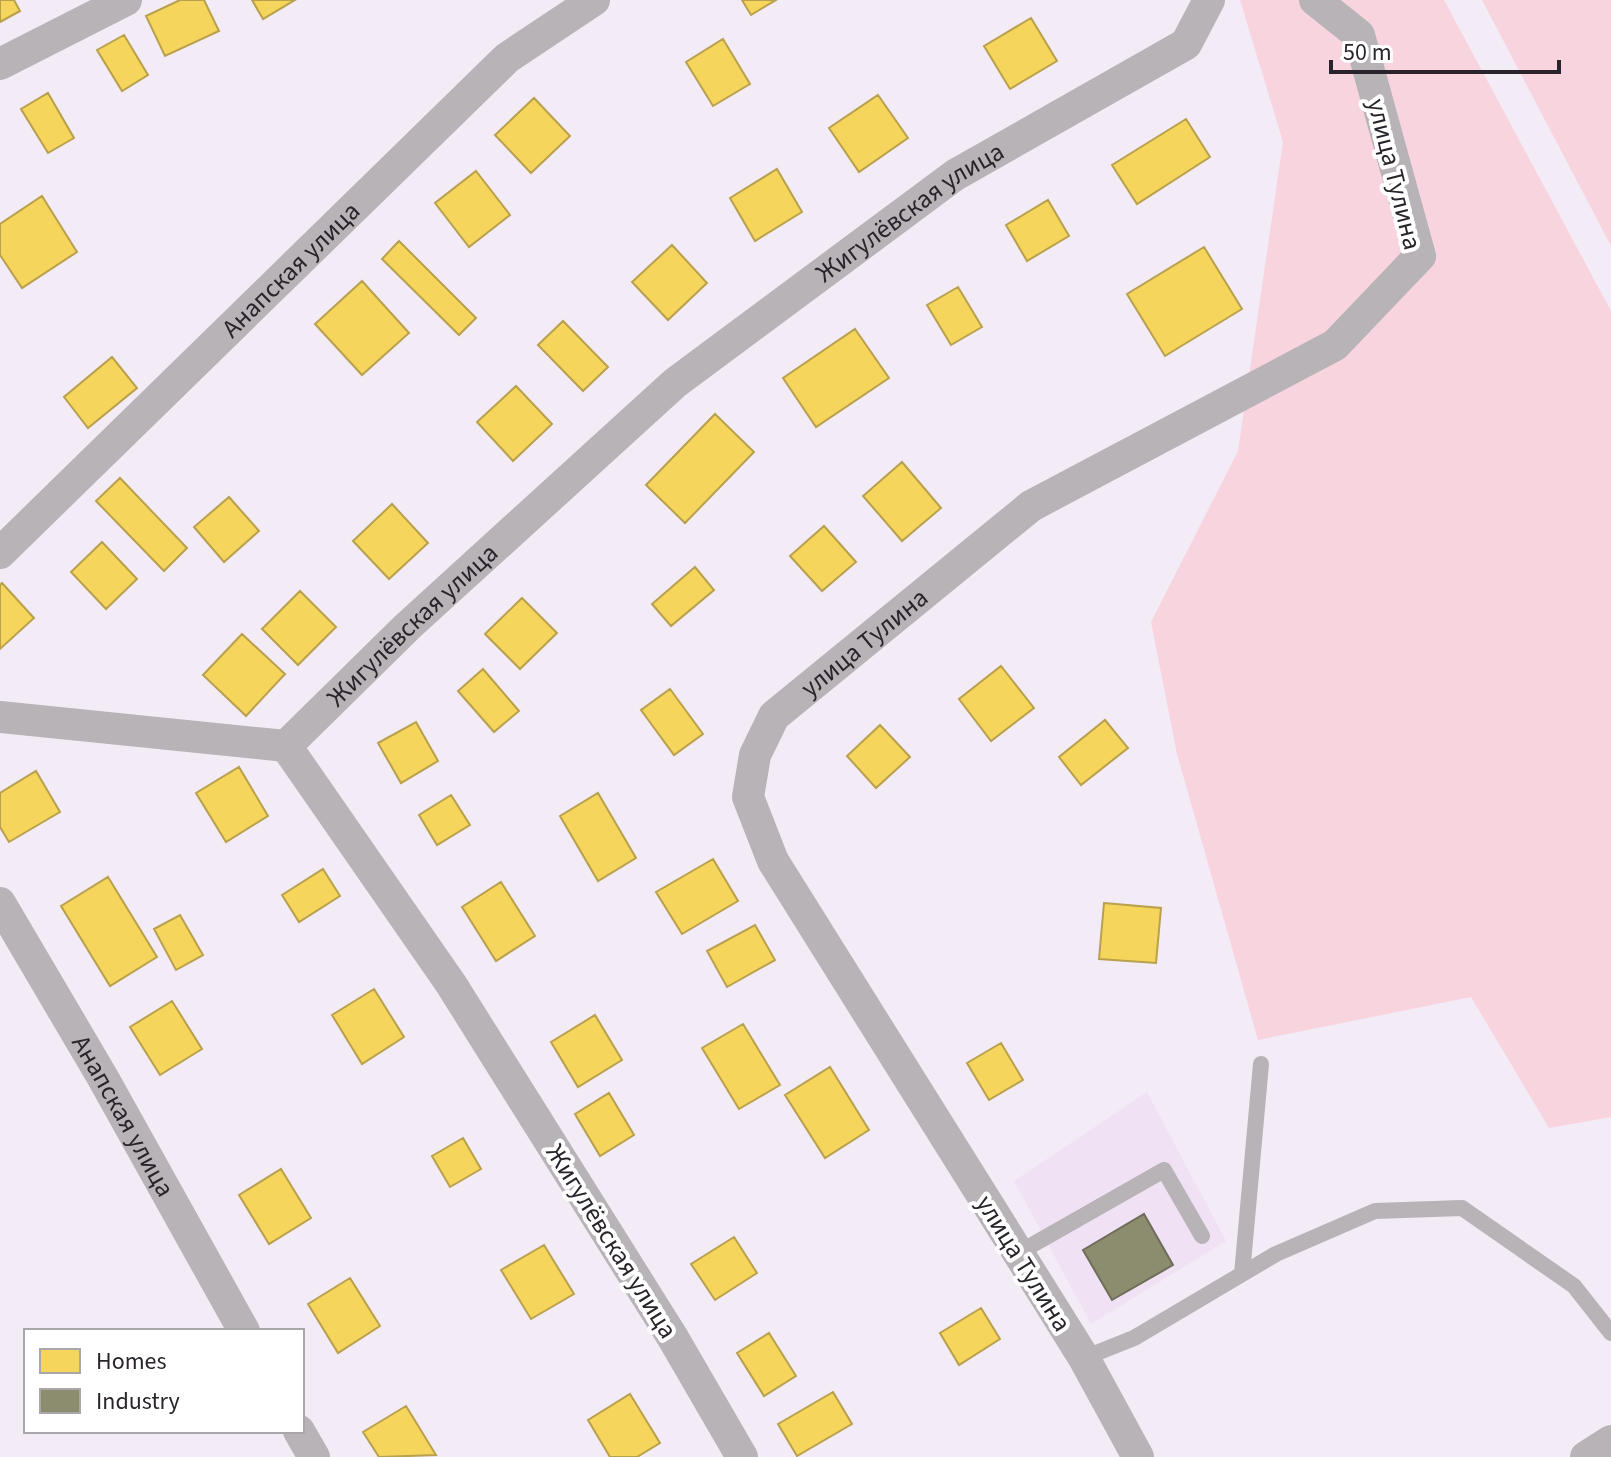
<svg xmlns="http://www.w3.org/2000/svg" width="1611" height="1457" font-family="'Source Sans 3',sans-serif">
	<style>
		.built { fill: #f0e2f4 }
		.green { fill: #f8d4df }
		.homes { fill: #f6d55c; stroke: #b8a04d; stroke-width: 2 }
		.industry { fill: #8c8c6e; stroke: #6e6d5a; stroke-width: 2 }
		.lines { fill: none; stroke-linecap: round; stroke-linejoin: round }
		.lane { stroke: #b7b3b6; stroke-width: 16 }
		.street { stroke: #b7b3b6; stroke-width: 32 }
		.labels { text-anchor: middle; stroke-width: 8; stroke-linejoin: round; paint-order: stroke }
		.street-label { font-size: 26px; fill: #29242b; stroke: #fff }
	</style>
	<rect width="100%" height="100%" fill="#f3ebf5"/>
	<path class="built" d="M1147,1092L1226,1241L1091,1324L1014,1181Z"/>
	<path class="green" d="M1240,0H1444L1611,311V1117L1549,1128L1471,997L1258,1040L1177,754L1151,622L1238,451L1283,142Z
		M1482,0H1611V246Z"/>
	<path class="homes" d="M0,0H14L20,11L0,22Z
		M180,0H204L219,31L165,56L146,16Z
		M252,0H295L263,19Z
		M742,0H776L751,15Z
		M1031,18L1057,61L1010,89L984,46Z
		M124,35L148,75L122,91L97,50Z
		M723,39L750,84L713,106L686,62Z
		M48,93L74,138L48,153L21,109Z
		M878,95L908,138L859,172L829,128Z
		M534,98L570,136L531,173L495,135Z
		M1186,119L1210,157L1137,204L1112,165Z
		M777,169L802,212L755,241L730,198Z
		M476,171L510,215L469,247L435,203Z
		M42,196L77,252L22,288L0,255V224Z
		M1048,200L1069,236L1027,261L1006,225Z
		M399,241L476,318L459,335L382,259Z
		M672,245L707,283L668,320L632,282Z
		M1204,247L1242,309L1165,356L1127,294Z
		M362,281L409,333L362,375L315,324Z
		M958,287L982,327L951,345L927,305Z
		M563,321L608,367L583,391L538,345Z
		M855,329L889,378L816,427L783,378Z
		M112,357L137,388L88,428L64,397Z
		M516,386L552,424L513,461L477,422Z
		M715,414L754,452L685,523L646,485Z
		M902,462L941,508L902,541L863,496Z
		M120,478L187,548L164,571L96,501Z
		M229,497L259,531L224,562L194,527Z
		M392,504L428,543L389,579L353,541Z
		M824,526L856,562L822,591L790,556Z
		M102,542L137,579L106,609L71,572Z
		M695,567L714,590L671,626L652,604Z
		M2,583L34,618L0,649V585Z
		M300,591L336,627L298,665L262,629Z
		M522,598L557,633L520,669L485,634Z
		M242,634L285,674L246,716L203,675Z
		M1001,666L1034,708L991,741L959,699Z
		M483,669L519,711L494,732L458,691Z
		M670,689L703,734L674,755L641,710Z
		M1105,720L1128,748L1081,785L1059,757Z
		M416,722L438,761L401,783L378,743Z
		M880,725L910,757L876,788L847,756Z
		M239,767L268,816L226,842L196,793Z
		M36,771L60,812L9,842L0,827V793Z
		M598,793L636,858L598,881L560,816Z
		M451,795L470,825L437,845L419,815Z
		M713,859L738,901L682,934L656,892Z
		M323,869L340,896L299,922L282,895Z
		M108,877L157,957L110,986L61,906Z
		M501,882L535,936L496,961L462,907Z
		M1104,903L1161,908L1156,963L1099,959Z
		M180,915L203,955L176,970L154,929Z
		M755,925L775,960L727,987L707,951Z
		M374,989L404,1037L362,1064L332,1015Z
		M172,1001L202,1049L160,1075L130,1027Z
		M595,1015L622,1060L578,1087L551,1042Z
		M743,1024L780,1085L739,1109L702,1048Z
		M1001,1043L1023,1080L989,1100L967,1063Z
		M830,1067L869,1130L825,1158L785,1095Z
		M609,1093L634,1135L600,1156L575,1114Z
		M463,1138L481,1169L450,1187L432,1156Z
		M281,1169L311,1218L269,1244L239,1195Z
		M734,1237L757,1273L715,1300L691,1264Z
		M544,1245L574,1294L531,1319L501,1270Z
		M350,1278L380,1326L338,1353L308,1304Z
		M981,1308L1000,1339L959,1365L940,1333Z
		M769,1333L796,1376L764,1396L737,1353Z
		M833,1392L852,1424L797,1456L778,1424Z
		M630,1394L660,1443L637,1457H610L588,1420Z
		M406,1406L436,1455L379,1457L363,1432Z"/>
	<path class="industry" d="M1144,1214L1173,1265L1112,1300L1083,1250Z"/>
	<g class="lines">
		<path class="lane" d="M1018,1253L1164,1170L1202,1236
			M1242,1274L1261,1064
			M1084,1358L1134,1338L1276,1254L1375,1211L1462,1208L1574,1286L1611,1333"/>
		<g class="street">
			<path d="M0,64L126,0"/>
			<path id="s1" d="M0,553L507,58L594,0"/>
			<path d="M0,717L286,746"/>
			<path id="s2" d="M0,903L103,1078L244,1331"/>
			<path d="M299,1431L314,1457"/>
			<path id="s3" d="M742,1457L673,1338L451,984L286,746L407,627L675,383L955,175L1186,44L1209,0"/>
			<path id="s4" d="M1138,1457L1084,1358L773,861L748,797L755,755L774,716L1031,506L1335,345L1420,256L1359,35L1315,0"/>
			<path d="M1586,1457L1611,1441"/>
		</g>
	</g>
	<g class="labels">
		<g class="street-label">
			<text transform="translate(1395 174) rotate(76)" y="9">улица Тулина</text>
			<text dy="9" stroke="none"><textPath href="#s3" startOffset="1668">Жигулёвская улица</textPath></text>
			<text dy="9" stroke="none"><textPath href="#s1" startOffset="406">Анапская улица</textPath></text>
			<text dy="9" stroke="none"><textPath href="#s3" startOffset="1020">Жигулёвская улица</textPath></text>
			<text dy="9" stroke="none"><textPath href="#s4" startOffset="970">улица Тулина</textPath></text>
			<text dy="9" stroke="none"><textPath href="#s2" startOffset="246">Анапская улица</textPath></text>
			<text transform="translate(612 1241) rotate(58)" y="9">Жигулёвская улица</text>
			<text transform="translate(1024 1263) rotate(58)" y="9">улица Тулина</text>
		</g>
	</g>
	<rect x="24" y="1329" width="280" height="104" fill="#ffffff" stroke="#a9a7aa" stroke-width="2"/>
	<rect x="40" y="1349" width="40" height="24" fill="#f6d55c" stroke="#a9a7aa" stroke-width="2"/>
	<text x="96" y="1369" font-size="24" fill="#29242b">Homes</text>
	<rect x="40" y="1389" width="40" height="24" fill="#8c8c6e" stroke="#a9a7aa" stroke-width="2"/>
	<text x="96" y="1409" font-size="24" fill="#29242b">Industry</text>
	<path d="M1331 60v12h228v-12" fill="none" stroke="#29242b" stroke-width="4"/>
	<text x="1343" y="60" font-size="24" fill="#29242b" stroke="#ffffff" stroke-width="6" paint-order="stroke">50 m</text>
</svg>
